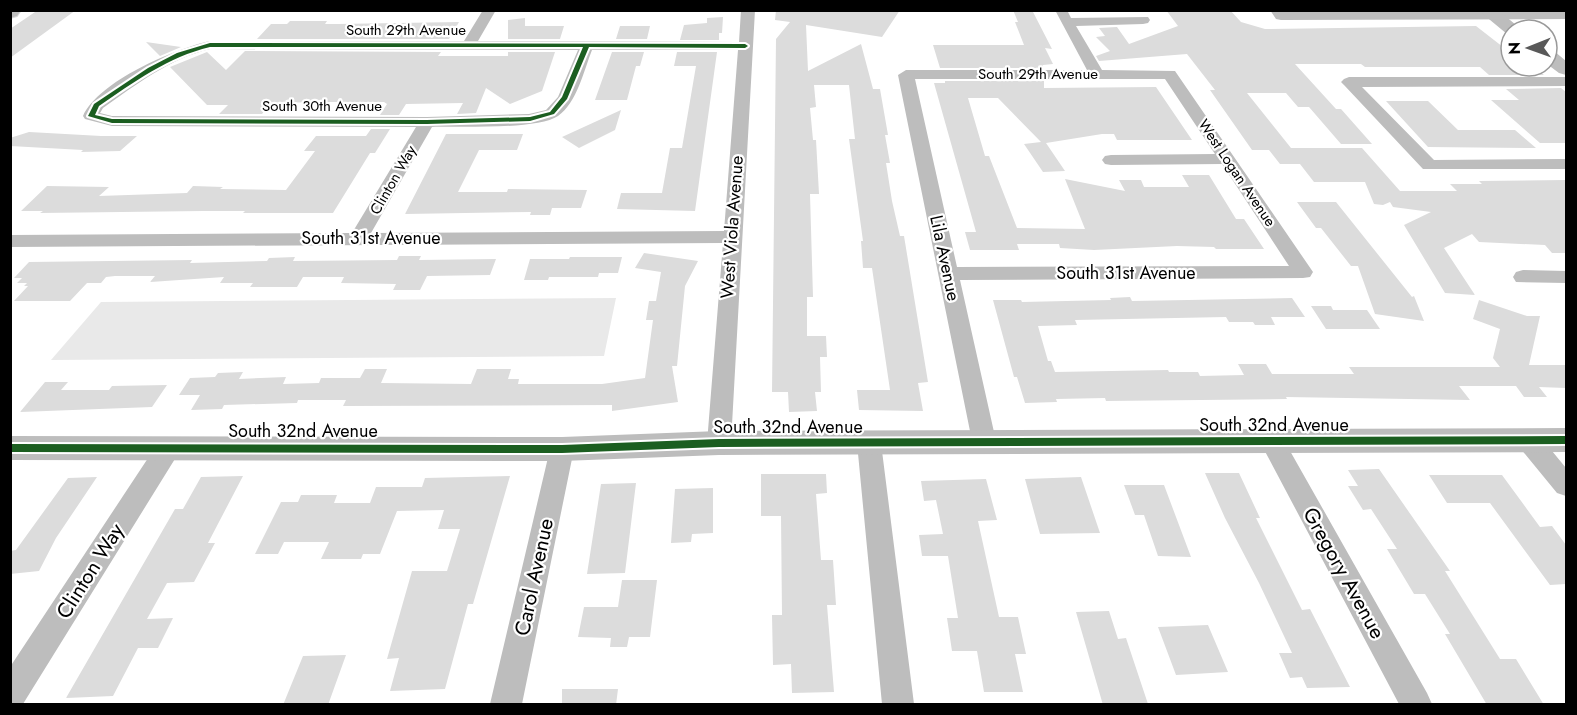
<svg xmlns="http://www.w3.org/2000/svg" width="1577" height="715" font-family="Jost,sans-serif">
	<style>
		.green { fill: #e9e9e9 }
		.building { fill: #dcdcdc }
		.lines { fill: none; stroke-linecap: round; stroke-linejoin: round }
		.primary-casing { stroke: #dbdbdb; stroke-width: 2 }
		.minor { fill: #bdbdbd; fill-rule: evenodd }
		.tertiary { fill: #bdbdbd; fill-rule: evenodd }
		.primary { fill: #bdbdbd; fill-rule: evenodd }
		.cycleway-casing { stroke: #fff; stroke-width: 4 }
		.cycleway { fill: #1b5e20; fill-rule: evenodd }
		.labels { text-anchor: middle; stroke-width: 4.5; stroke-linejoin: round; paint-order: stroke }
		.far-street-label { font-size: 15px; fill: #000; stroke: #fff }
		.street-label { font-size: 18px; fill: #000; stroke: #fff }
		.near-street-label { font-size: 21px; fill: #000; stroke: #fff }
	</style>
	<rect width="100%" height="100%" fill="#fff"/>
	<path class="green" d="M616,298L604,356L51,360L101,302Z"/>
	<path class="building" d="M38,10H76L10,58V29Z
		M776,10H900L882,37L806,25L808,71L861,44L873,89H880L888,135H885L890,163H886L892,201L900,236H904L928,382L918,383L923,411L859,410L857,390H890L872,268H863L861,241H863L849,139H855L849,85H814L816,107L810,108L813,140H816L819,194H810L813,297H807V336H826L827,357H820L821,392H815L817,411L789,412L788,392H772L776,39L790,22L775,20Z
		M1013,10H1032L1052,49L1045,48L1053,64L1043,65V68H940L933,45H1024L1015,22H1018Z
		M1166,10H1230L1241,22L1265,29L1476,26L1503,47H1511V66H1532L1544,75H1489L1480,67H1365L1361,64H1295L1336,109H1341L1372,144H1341L1309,107H1298L1286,93H1247L1291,148H1362L1400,191H1457L1450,184H1482L1479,181L1566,180V253H1552L1545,245L1479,242L1472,234L1444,248L1475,295L1445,293L1404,225L1431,212L1393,207L1390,202L1383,205L1374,204L1365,182H1314L1300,164H1280L1269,150H1252L1210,90H1215L1187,54L1099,61L1096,56L1110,51L1096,37L1105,36L1099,28L1117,27L1129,44L1178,26Z
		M723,17L722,33H719V40H680L684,25L707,23V18Z
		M525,18V26H564L560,39H508V20Z
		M290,21H327L325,24H338L459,22L449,39H257L271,24H287Z
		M620,26H650L647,39H616Z
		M146,42L181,47L160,56Z
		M245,51L441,52L438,56H508V52H555L542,91L510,104L486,88L476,113L457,114L463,103L406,104L399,115H380L387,104L384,102H320L271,103L262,114H219L228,105H207L170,67L207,52L226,70Z
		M612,52H644L640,66H636L627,100H595Z
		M677,52H717L695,211L617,209L621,193H662L670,148H682L696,66H674Z
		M945,81H1044V88L1156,87L1192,140H1117L1114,134H1102L1046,143L1065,171L1043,172L1024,144L1041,142L998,98H968L985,156H989L1017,228L1085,229L1065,179L1125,191L1119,180H1141L1144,187H1189L1182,175H1209L1236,219H1244L1264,249H1216L1214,247L1177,246L1094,250L1060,248L1059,244H1017L1019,250H970L965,232H976L934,83H945Z
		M1561,88L1566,92V143H1540L1491,100H1519L1506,89Z
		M1386,101H1428L1458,130H1515L1536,148L1428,147Z
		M621,110L615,130L579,148L562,137Z
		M371,129H390L375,153H370L333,213H243L245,211H203L40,213L43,211H21L47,186L109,187L99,196L187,193L193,186L223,187L220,189L286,190L315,151H304L316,136H366Z
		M29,132L101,136H137L120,151L81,152L83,150L10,146V138Z
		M446,134H523L517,150H479L458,192H507L508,189L587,190L581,208H552L550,215H530L531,212L405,214Z
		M1297,202H1336L1412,297L1414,296L1424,321L1375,314L1358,266H1351L1321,228H1316Z
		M644,253L698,261L685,286L677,366H672L678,402L612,411V405L343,406L346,400H298L297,403L224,405L222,409L191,410L200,395H179L190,378L215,377L218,373L243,372L239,379L286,377L283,384L319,383L321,378H360L365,369H387L381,383L471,384L477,369H511L508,379H519L518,384H602L645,378L653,320H646L649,301H656L661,272L635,268Z
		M399,256H421L419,260L496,259L490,275L427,276L420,290H393L396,284L341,283L344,277H303L297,287H250L253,283H220L224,277L150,282L155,276H115L106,277L101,283H87L70,301H14L28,286H24L27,283H17L22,278H14L29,262L192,260L190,263L267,261L269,258L295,257L293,261L397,260Z
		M570,257H622L618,273H599L598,277H549L548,280H524L530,259H569Z
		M1130,297L1132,301L1292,298L1305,317H1271L1275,325H1255L1253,322H1229L1226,317L1075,320L1077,325L1038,326L1048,361H1051L1055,372L1168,370L1169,372H1198L1200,376L1244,375L1238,364H1266L1272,374H1354L1349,367H1500L1493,358L1500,329L1473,319L1479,300L1527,316H1540L1529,365H1566V388L1539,387L1547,397H1524L1516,386H1459L1470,400L1286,397L1287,399L1106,401L1105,398L1056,399L1057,402L1025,403L1017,377H1014L993,300H1021L1022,302L1111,300L1110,298Z
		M1311,306H1331L1333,310H1367L1380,329H1326Z
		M45,382H68L61,390H109L112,386L167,385L152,407L20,412Z
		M1379,469L1450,571H1445L1500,659H1516L1544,705H1487L1445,634H1450L1425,594H1414L1387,549H1397L1371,509L1363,510L1348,486H1358L1348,470Z
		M1205,473H1239L1260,518H1256L1302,610L1310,609L1350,687L1307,688L1302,677L1290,678L1279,653H1292L1259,583L1225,518Z
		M761,474H826L827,493L816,494L821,560H833L836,605H827L834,692L792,693L791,664L773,665L772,615H782L781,516H761Z
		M1429,475H1502L1540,527L1552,526L1566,545V584L1550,585L1490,503H1447Z
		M243,476L208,543H215L194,582L167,583L147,619L173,618L158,648H138L113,696L66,698L175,509H183L201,477Z
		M510,476L473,604H468L445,689L390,691L399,658L387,659L412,571H447L460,529H438L444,510L397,511L380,554H363L361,559H321L329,542H284L278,554H255L281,502H298L301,495H337L334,503H370L376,487H422L425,478Z
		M97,477L56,538L39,571L10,574V551L16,550L68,478Z
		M1081,477L1100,533L1040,534L1025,479Z
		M986,479L997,520L978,521L999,617H1018L1026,654H1015L1023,692H984L977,651H952L947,618H958L948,556H922L919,535L943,534L936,500L924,501L921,481Z
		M636,483L625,573L587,574L601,484Z
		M1124,485H1164L1191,557L1158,556L1144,515H1135Z
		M713,488V533L692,534L691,542L671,543L675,489Z
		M622,580H657L650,637H629L627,647H610L611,638L578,637L584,607H618Z
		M1109,611L1118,639L1126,638L1148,704L1103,705L1076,612Z
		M1208,625L1228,672L1176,675L1158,627Z
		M346,655L328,705H283L303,656Z
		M562,689H618L616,705H562Z"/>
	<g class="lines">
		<g class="primary-casing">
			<path id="primary" d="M10,10H21L17,16L10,18Z"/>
		</g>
		<path class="minor" d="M483,10H496L478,41L739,42L741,10H755L731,443L728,450L719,453L710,450L707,443L723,243L10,247V235L352,233L416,127L112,126L85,119L83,116C99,81 174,49 210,41H464ZM210,49L578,50L558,97L546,110L529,114L427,117L112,116L100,113L103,108C137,84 169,59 210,49ZM592,50H738L724,231L371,233L432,127C459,126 538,130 558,116C577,103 584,70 592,50Z
			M1055,10H1067L1071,18L1148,17L1150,20L1148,23L1143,24L1076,26L1102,70L1175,71L1313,272L1310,277L1303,278L960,280L996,441L993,448L984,451L975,448L972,441L898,75L906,70H1087ZM915,79H1165L1215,154L1111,155L1105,156L1102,160L1105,164L1111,165L1222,164L1289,266L957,267Z
			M1270,10L1566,11V19L1281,20L1276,19Z
			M1349,77H1566V86L1362,87L1434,160L1566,159V169H1423L1344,85L1341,82L1344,79Z
			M1523,270L1566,271V283L1516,282L1513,277L1516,272Z
			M1529,431L1538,434L1566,468V496L1557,493L1520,448L1517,441L1520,434Z
			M1272,432L1281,435L1427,693L1432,704H1399L1260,442L1263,435Z
			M869,433L878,436L881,443L914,704H882L857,443L860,436Z
			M169,437L178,440L181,447L178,454L23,704H10V667L160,440Z
			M562,439L571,442L574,449L522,704H490L550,449L553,442Z"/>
		<path class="tertiary" d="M1478,10H1498L1522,30H1511V35L1507,34Z
			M1547,49L1554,51L1566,61V75L1559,73L1547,64Z
			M1566,428V452L719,455L562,461L10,460V436L562,437L719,431Z"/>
		<use href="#primary" class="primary"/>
		<g class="cycleway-casing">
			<path id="cycleway" d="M210,43L745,44L748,46L745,48L589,47L567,99L554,114L530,121L427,124L112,123L88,116L94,104L148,68L177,53ZM210,47H583L562,97L550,112L530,117L427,120L112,119L95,115L99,106C134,82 168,57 210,47Z
				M1566,436V444L719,447L562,453L10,452V444L562,445L719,439Z"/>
		</g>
		<use href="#cycleway" class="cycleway"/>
	</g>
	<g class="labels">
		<g class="far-street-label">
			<text x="406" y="35">South 29th Avenue</text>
			<text x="1038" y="79">South 29th Avenue</text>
			<text x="322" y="111">South 30th Avenue</text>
			<text transform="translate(1237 173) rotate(56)" y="5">West Logan Avenue</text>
			<text transform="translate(393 180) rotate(-60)" y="5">Clinton Way</text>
		</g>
		<g class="street-label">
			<text transform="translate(732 227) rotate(-86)" y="6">West Viola Avenue</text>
			<text x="371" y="244">South 31st Avenue</text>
			<text transform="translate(945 258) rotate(78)" y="6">Lila Avenue</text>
			<text x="1126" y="279">South 31st Avenue</text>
			<text x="1274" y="431">South 32nd Avenue</text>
			<text x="788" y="433">South 32nd Avenue</text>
			<text x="303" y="437">South 32nd Avenue</text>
		</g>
		<g class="near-street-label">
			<text transform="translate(90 571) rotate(-58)" y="7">Clinton Way</text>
			<text transform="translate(1344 573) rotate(61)" y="7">Gregory Avenue</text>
			<text transform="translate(534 577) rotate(-78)" y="7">Carol Avenue</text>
		</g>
	</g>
	<rect width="1577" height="715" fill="none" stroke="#000000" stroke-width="24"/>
	<g transform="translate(1529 48) rotate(269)"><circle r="28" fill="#ffffff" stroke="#999999" stroke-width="1.5"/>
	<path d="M0-4.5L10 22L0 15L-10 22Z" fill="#595959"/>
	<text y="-9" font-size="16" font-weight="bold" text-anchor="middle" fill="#000000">N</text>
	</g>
</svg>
